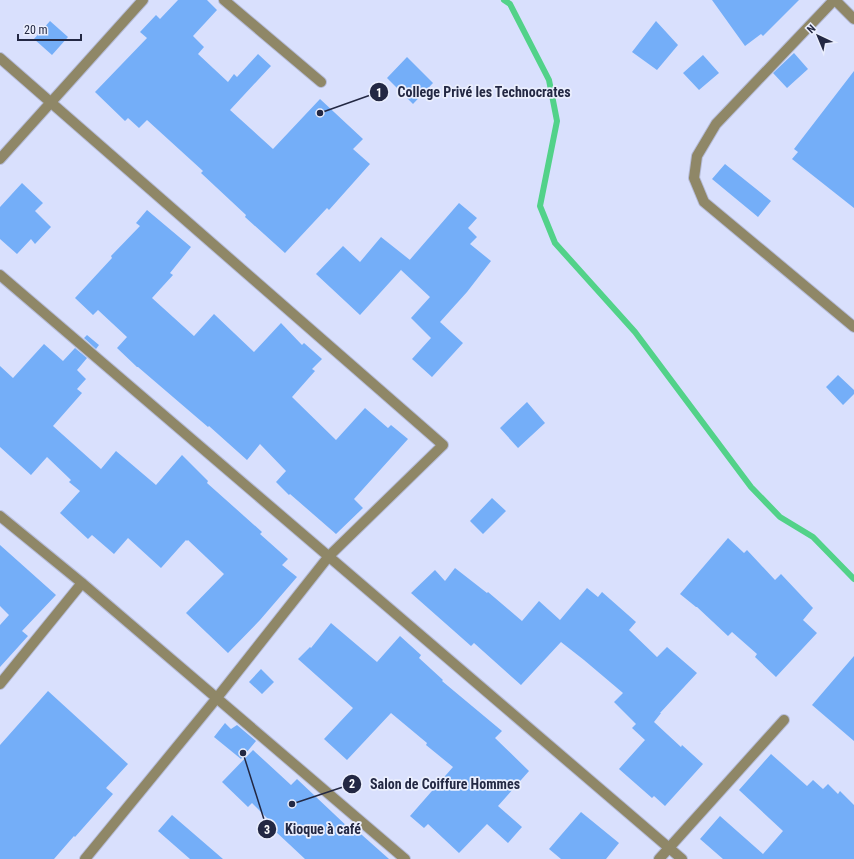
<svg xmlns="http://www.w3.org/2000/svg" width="854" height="859" font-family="'Roboto Condensed',sans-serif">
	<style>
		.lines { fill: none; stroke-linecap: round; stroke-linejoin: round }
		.stream { stroke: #52d289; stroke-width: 6 }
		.building { fill: #74aef8 }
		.minor-casing { stroke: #b5bbd8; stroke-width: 12 }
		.minor { stroke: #8f8767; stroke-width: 10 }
		.leader { fill: none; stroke: #232843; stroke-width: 1.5 }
		.callout-dot { fill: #232843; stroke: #eaeefd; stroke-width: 1.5 }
		.mark-label { font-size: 12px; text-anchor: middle; font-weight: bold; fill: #fff }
		.callout-label { font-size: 14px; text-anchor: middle; font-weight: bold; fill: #232843; stroke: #eaeefd; stroke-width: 3.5; stroke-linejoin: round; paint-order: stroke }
	</style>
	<rect width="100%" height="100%" fill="#d9e0fd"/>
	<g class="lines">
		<path class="stream" d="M504,0L510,4L549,80L557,121L540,206L555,243L635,332L751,487L780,517L813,537L854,579"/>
	</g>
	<path class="building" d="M178,0H207L217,10L193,36L204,47L198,54L228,82L234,74L237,77L258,54L271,66L230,110L273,149L320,99L363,139L353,149L370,164L329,210L327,208L285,253L245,217L246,215L201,173L203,171L147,120L139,128L128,118L125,121L95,92L147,38L140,32L156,15L160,19Z
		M712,0H799L763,36L761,34L745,46Z
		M50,21L68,37L52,55L34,39Z
		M656,21L678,45L657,70L632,52Z
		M794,53L808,69L787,88L773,73Z
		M703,55L719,73L699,90L683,73Z
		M407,57L433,83L413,104L387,78Z
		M854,71V208L792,159L798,152L794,149Z
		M725,164L771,201L758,217L712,179Z
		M22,183L43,203L35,211L51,227L35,244L31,239L17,254L0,239V207Z
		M459,203L477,218L468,228L477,237L470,244L491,261L467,292L440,322L463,343L432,377L412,359L431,338L411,318L430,297L401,270Z
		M147,210L191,247L170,273L173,275L152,298L194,336L214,314L254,352L281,323L302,345L304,343L322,359L312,369L315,371L292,397L336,440L365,408L388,428L391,425L408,439L354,499L363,508L336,534L290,494L289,495L276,482L286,471L260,444L247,460L209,426L208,427L138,367H137L117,348L127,337L98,310L93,315L75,298L112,258L111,256L140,226L136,223Z
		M381,237L410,260L360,315L316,274L343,246L360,262Z
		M87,335L99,345L96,349L84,338Z
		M44,344L63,361L75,348L87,358L77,370L86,379L77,389L82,393L53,426L101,469L116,451L156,485L182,455L208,481L207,483L262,532L260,534L288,559L282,565L297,577L260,620L228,653L186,613L224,574L188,540L187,541L186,540L161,568L128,538L114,554L92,535L88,539L60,513L80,491L69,482L71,480L47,457L31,475L0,447V366L13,378Z
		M838,375L854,390V394L843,405L826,387Z
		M527,402L545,423L518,448L500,428Z
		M492,498L506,511L483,534L470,521Z
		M728,538L744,553L747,550L775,580L781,574L813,608L803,620L817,633L776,677L755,657L757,654L732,632L728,636L697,607H696L680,594Z
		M0,545L56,595L22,631L28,636L0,667V625L9,615L0,606Z
		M455,568L487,593L488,592L522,621L539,601L560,620L587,588L598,597L602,592L636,622L629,630L657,657L667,647L697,673L660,713H661L654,722L681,747L682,745L703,764L665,806L654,796L652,798L619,769L645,740L632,728L636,724L614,702L623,693L584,660L561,642L521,685L474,643L471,646L411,593L435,570L445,581Z
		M331,623L377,662L400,636L421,655L419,658L443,680L442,681L502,731L495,738L529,771L498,806L522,827L508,843L487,824L459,853L428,824L424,828L410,816L453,767L426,745L427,743L391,713L347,760L324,739L353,708L298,659L310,647L311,648Z
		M854,656V741L812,705Z
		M261,669L274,682L262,694L249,682Z
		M48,691L128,764L106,788L113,794L75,837L74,836L54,859H0V745Z
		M225,723L231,729L237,725L256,741L241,759L214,737Z
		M253,750L291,785L297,779L351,830L353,827L389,859H305L274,830L276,827L252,803L248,807L222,782Z
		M771,754L807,786L813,780L823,789L828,784L838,794L840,791L854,805V859H723L700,839L720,816L763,854L783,831L739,790Z
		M581,812L619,843L606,859H561L549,849Z
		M172,815L223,859H190L158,831Z"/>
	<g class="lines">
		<g class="minor-casing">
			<path id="minor" d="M224,0L321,82
				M834,0L716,124L697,156L694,178L704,202L854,327
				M835,0L854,19
				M0,58L443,445L329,556L216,699L85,859
				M0,159L143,0
				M0,275L682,859
				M0,516L82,583L405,859
				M0,684L82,583
				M659,859L784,720"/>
		</g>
		<use href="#minor" class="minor"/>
	</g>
	<path class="leader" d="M320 113L379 92M292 804L352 784M243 753L267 829"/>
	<g class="callout-dot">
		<circle cx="320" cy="113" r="4"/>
		<circle cx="292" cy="804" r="4"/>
		<circle cx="243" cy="753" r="4"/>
		<circle cx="379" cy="92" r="10"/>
		<circle cx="352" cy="784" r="10"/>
		<circle cx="267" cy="829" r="10"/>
	</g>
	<g class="mark-label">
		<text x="379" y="97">1</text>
		<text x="352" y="788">2</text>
		<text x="267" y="834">3</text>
	</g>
	<g class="callout-label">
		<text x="484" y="97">College Privé les Technocrates</text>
		<text x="445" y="789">Salon de Coiffure Hommes</text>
		<text x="323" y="834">Kioque à café</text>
	</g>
	<g transform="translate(818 36) rotate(316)" stroke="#eaeefd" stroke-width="3" paint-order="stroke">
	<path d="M0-3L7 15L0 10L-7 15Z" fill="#232843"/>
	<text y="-6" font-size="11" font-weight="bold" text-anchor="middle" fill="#232843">N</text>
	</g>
	<path d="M18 34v6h63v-6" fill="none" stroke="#232843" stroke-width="2"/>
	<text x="24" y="34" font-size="12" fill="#232843" stroke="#eaeefd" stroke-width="3" paint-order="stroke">20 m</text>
</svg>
